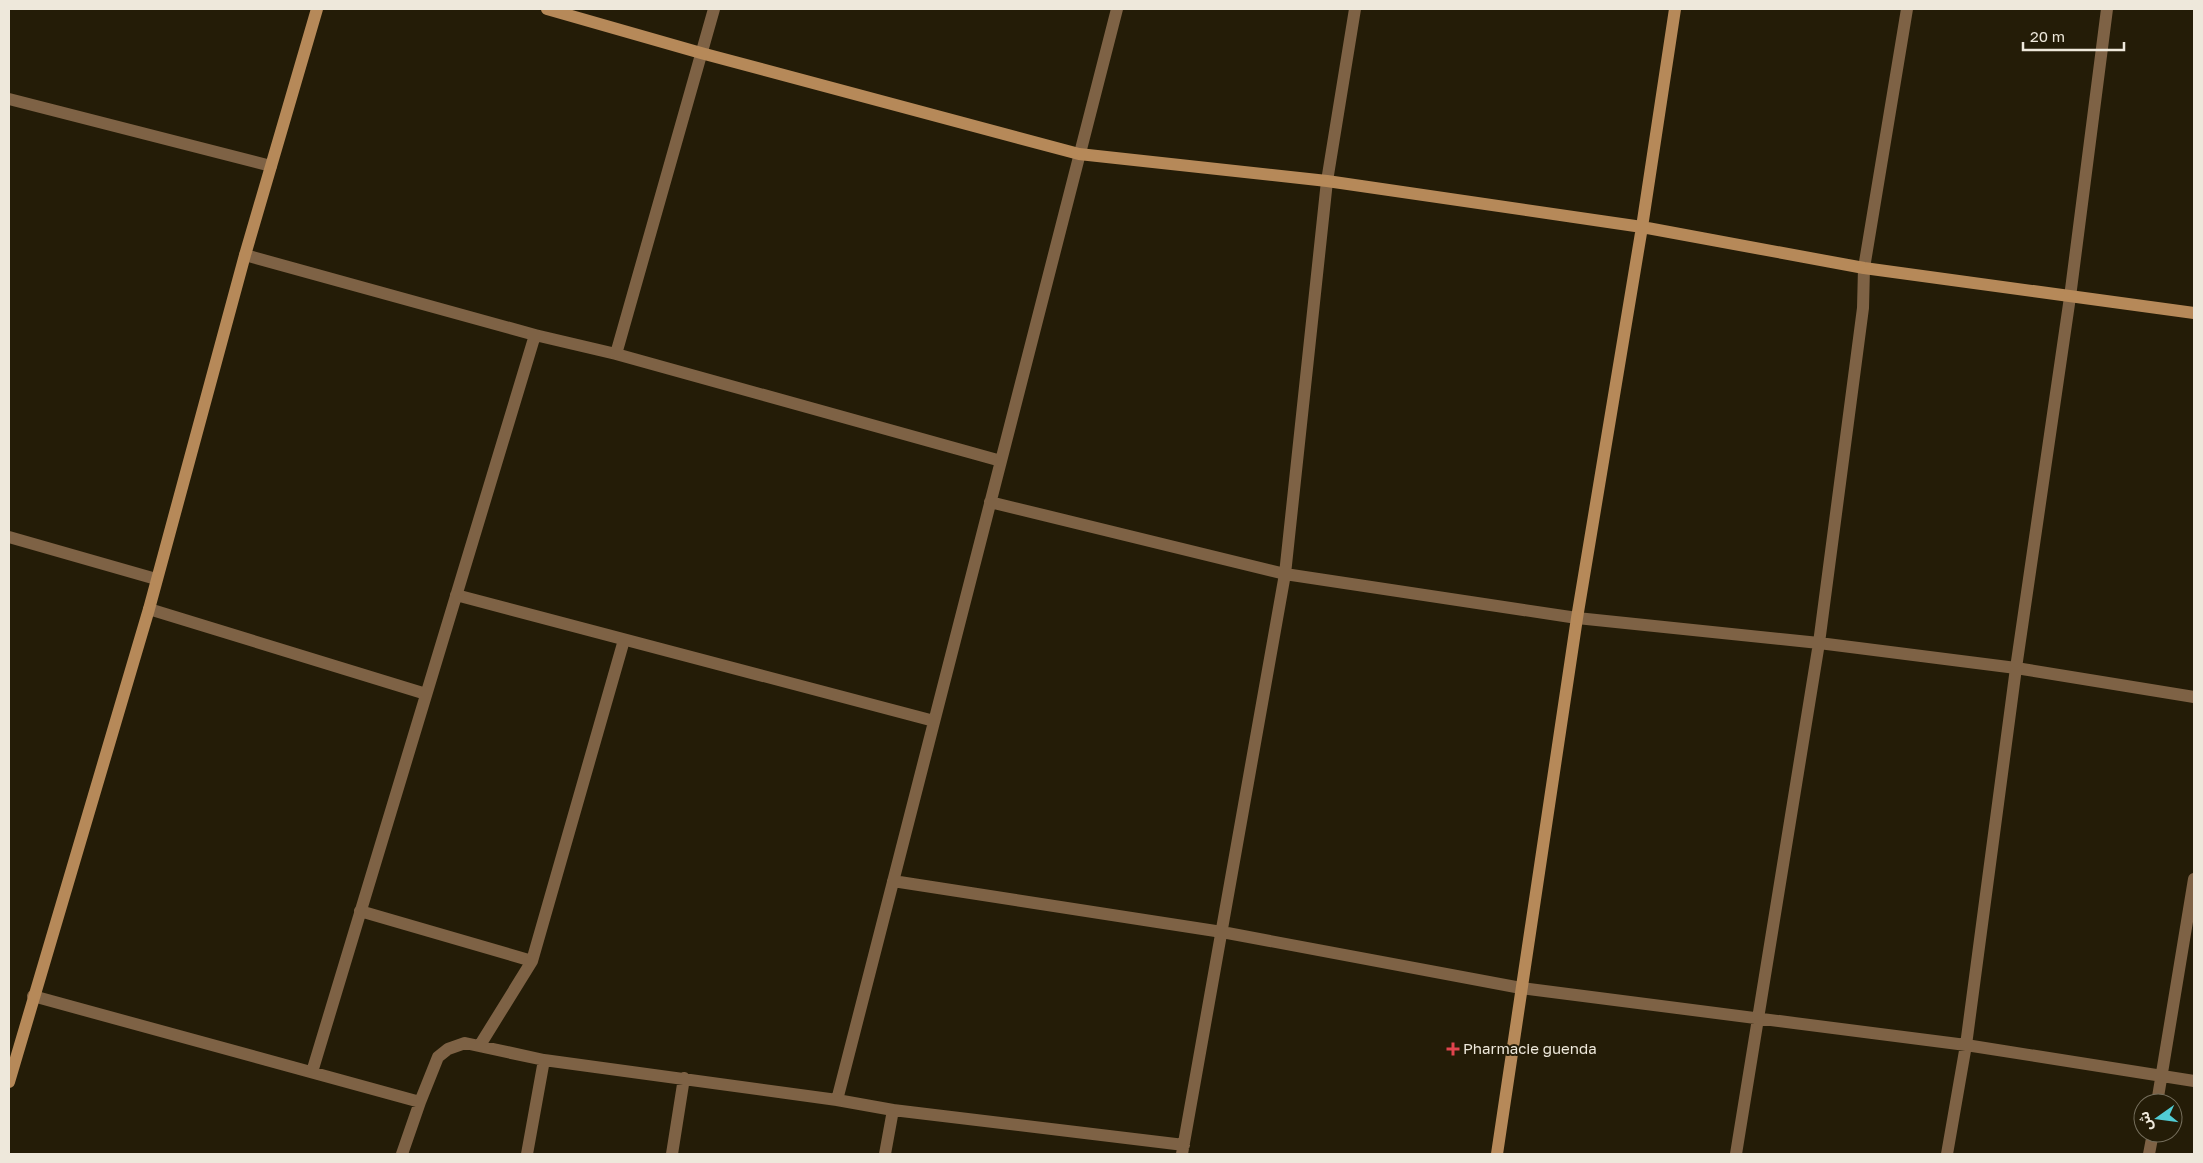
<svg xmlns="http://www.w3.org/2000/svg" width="2203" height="1163" font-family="'Golos Text','Noto Sans Arabic',sans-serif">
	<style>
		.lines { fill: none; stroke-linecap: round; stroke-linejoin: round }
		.street { stroke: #7e6245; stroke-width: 12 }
		.secondary { stroke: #b68959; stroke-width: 12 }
		.health-dot { fill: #e0444e; stroke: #241c07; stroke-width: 2 }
		.labels { text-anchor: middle; stroke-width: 4; stroke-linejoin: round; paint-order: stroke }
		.poi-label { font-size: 15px; fill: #eee8db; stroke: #241c07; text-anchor: start }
	</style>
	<rect width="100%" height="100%" fill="#241c07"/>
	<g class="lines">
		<path class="street" d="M9,99L271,166
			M245,255L535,335L616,354L1001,461
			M616,354L714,9
			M990,502L1285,574L1577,618L1819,643L2016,668L2194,697
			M9,537L156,579
			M456,595L934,721
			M149,609L426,694
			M893,881L1222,932L1521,988L1966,1045L2194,1081
			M360,911L532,961
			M33,996L420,1102
			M480,1045L532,961L624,640
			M312,1072L535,335
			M837,1100L1117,9
			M2157,1103L2194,879
			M402,1154L420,1102L438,1057L448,1049L465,1043L544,1060L837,1100L893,1110L1184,1145
			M527,1154L544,1060
			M672,1154L684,1078
			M885,1154L893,1110
			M1182,1154L1285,574L1327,181L1355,9
			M1736,1154L1819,643L1863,308L1864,268L1907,9
			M1947,1154L1966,1045L2016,668L2070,297L2107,9
			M2149,1154L2153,1133"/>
		<path class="secondary" d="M547,9L701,53L1079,154L1327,181L1642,227L1864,268L2194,313
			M9,1082L149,609L245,255L317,9
			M1497,1154L1577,618L1642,227L1675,9"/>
	</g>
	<path class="health-dot" d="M1450.5 1041.5h5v5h5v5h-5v5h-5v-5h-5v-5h5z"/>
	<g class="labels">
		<g class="poi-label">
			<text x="1463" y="1054">Pharmacie guenda</text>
		</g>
	</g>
	<rect width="2203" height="1163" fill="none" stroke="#eee8db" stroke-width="20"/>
	<g transform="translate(2158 1118) rotate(256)"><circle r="24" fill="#241c07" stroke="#756e5c"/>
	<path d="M0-4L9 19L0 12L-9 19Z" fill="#51ccd4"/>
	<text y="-8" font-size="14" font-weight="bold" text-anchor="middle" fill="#eee8db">ش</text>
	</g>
	<path d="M2023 42v8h101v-8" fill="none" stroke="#eee8db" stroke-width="2.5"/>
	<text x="2030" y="42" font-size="15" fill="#eee8db" stroke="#241c07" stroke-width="4" paint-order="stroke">20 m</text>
</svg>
